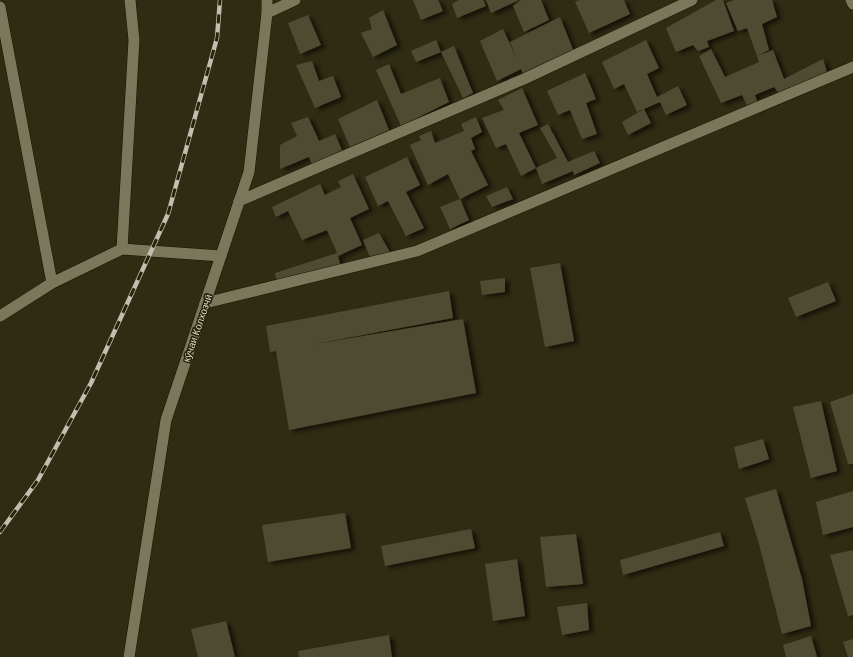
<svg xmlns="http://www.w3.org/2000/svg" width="853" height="657" font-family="'DM Sans',sans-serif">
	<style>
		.building { fill: #4f4b31; filter: url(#shadow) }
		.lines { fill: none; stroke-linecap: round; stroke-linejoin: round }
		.minor-casing { stroke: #181400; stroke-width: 12 }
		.secondary-casing { stroke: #181400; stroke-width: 12 }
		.minor { stroke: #7b775b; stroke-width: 11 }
		.secondary { stroke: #7b775b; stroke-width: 11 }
		.rail-casing { stroke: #c1bfaf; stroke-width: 4.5 }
		.rail { stroke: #272209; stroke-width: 3; stroke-dasharray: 9; stroke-linecap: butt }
		.labels { text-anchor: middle; stroke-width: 3; stroke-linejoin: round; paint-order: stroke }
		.street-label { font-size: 10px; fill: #dbd9ca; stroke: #272209 }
	</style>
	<defs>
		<filter id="shadow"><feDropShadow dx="4.5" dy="2.5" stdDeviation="2" flood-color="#0009"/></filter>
	</defs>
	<rect width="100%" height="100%" fill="#302c13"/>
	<path class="building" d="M413,0H438L443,11L421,20Z
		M459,0H483L486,6L457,18L452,4Z
		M486,0H519L491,13Z
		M521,0H541L549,20L524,32L513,6Z
		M579,0H624L630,14L589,33L575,2Z
		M716,0H723L734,31L707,41L709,47L698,51L693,45L676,52L666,28Z
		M734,0H772L777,17L762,24L769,50L757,56L773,50L784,79L823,59L827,72L782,97L774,87L755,95L759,107L750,111L742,95L721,103L699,56L711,49L725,77L759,62L757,56L747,28L738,31L726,3Z
		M383,10L397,45L373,57L361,33L372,29L369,18Z
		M308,15L321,45L300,54L288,23Z
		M560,17L574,52L524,76L521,69L497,81L480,41L503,29L517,59L510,42Z
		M436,40L441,52L416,62L411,51Z
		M646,40L659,68L647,74L657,97L678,86L687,105L666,115L660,102L644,109L651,123L628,135L622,122L644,109L637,112L624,84L614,89L602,62Z
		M454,46L473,93L463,98L441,52Z
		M312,61L319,81L333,76L341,97L315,108L296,65Z
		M389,64L401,94L440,78L449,102L401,126L376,70Z
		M585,73L596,99L586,103L597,134L582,139L570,110L558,115L547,91Z
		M522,88L538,125L519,133L536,168L521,176L506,144L496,148L482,118L504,110L498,100Z
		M377,100L389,130L350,147L338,119Z
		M308,117L319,141L335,134L342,150L312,165L309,157L280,169V145L297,136L291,123Z
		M476,117L482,132L471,138L475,149L471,151L488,185L460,199L448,174L428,185L410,145L421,140L419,136L431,131L435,143L464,131L461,124Z
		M548,124L568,162L594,151L600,163L574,175L573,171L542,184L536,168L557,158L540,128Z
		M407,157L420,185L406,192L424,228L406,236L388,201L378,206L365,177Z
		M353,174L369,209L350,218L362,245L338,256L341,267L278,285L275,273L337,253L327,230L302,240L288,211L276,217L272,207L320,184L325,195L341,187L338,181Z
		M507,187L513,199L492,207L486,196Z
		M460,199L469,220L450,229L440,207Z
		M379,233L391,254L372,262L363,240Z
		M560,263L574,341L545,347L530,268Z
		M505,278V292L482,295L480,281Z
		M828,282L836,301L796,317L788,298Z
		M449,291L453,318L310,345L463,319L476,393L289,430L276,351L270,352L266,326Z
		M853,394V464H848L830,402Z
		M821,401L837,471L811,478L793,407Z
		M763,439L769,459L739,469L734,447Z
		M776,489L802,579L811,626L782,634L759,544L745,498Z
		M853,491V527L823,535L816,502Z
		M345,513L351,548L268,562L262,525Z
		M471,529L475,548L385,566L381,546Z
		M720,532L724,546L623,575L620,560Z
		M576,534L583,584L546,587L540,537Z
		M853,550V615L848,616L830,555Z
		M517,559L525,616L493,621L485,564Z
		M587,603L589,630L562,635L557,607Z
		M226,621L235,657H198L191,629Z
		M389,635L392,657H299L298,651Z
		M811,636L817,657H786L783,645Z
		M853,639V657H848L843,642Z"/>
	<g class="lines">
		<g class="minor-casing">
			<path id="minor" d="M851,0L853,4
				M0,7L52,283
				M267,13L295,0
				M239,201L524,79L692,0
				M122,249L221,256
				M205,303L417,251L853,67
				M0,316L52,283L122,249L134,40L130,0"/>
		</g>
		<g class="secondary-casing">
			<path id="secondary" d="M129,657L166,420L249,172L267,13V0"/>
		</g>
		<use href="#minor" class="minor"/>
		<use href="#secondary" class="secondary"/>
		<g class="rail-casing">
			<path id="rail" d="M0,532L38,480L91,383L168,214L217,38L220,0"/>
		</g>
		<use href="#rail" class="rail"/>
	</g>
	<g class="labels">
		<g class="street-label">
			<text transform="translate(197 328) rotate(-71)" y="4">кӯчаи Колхозчӣ</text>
		</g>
	</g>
</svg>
